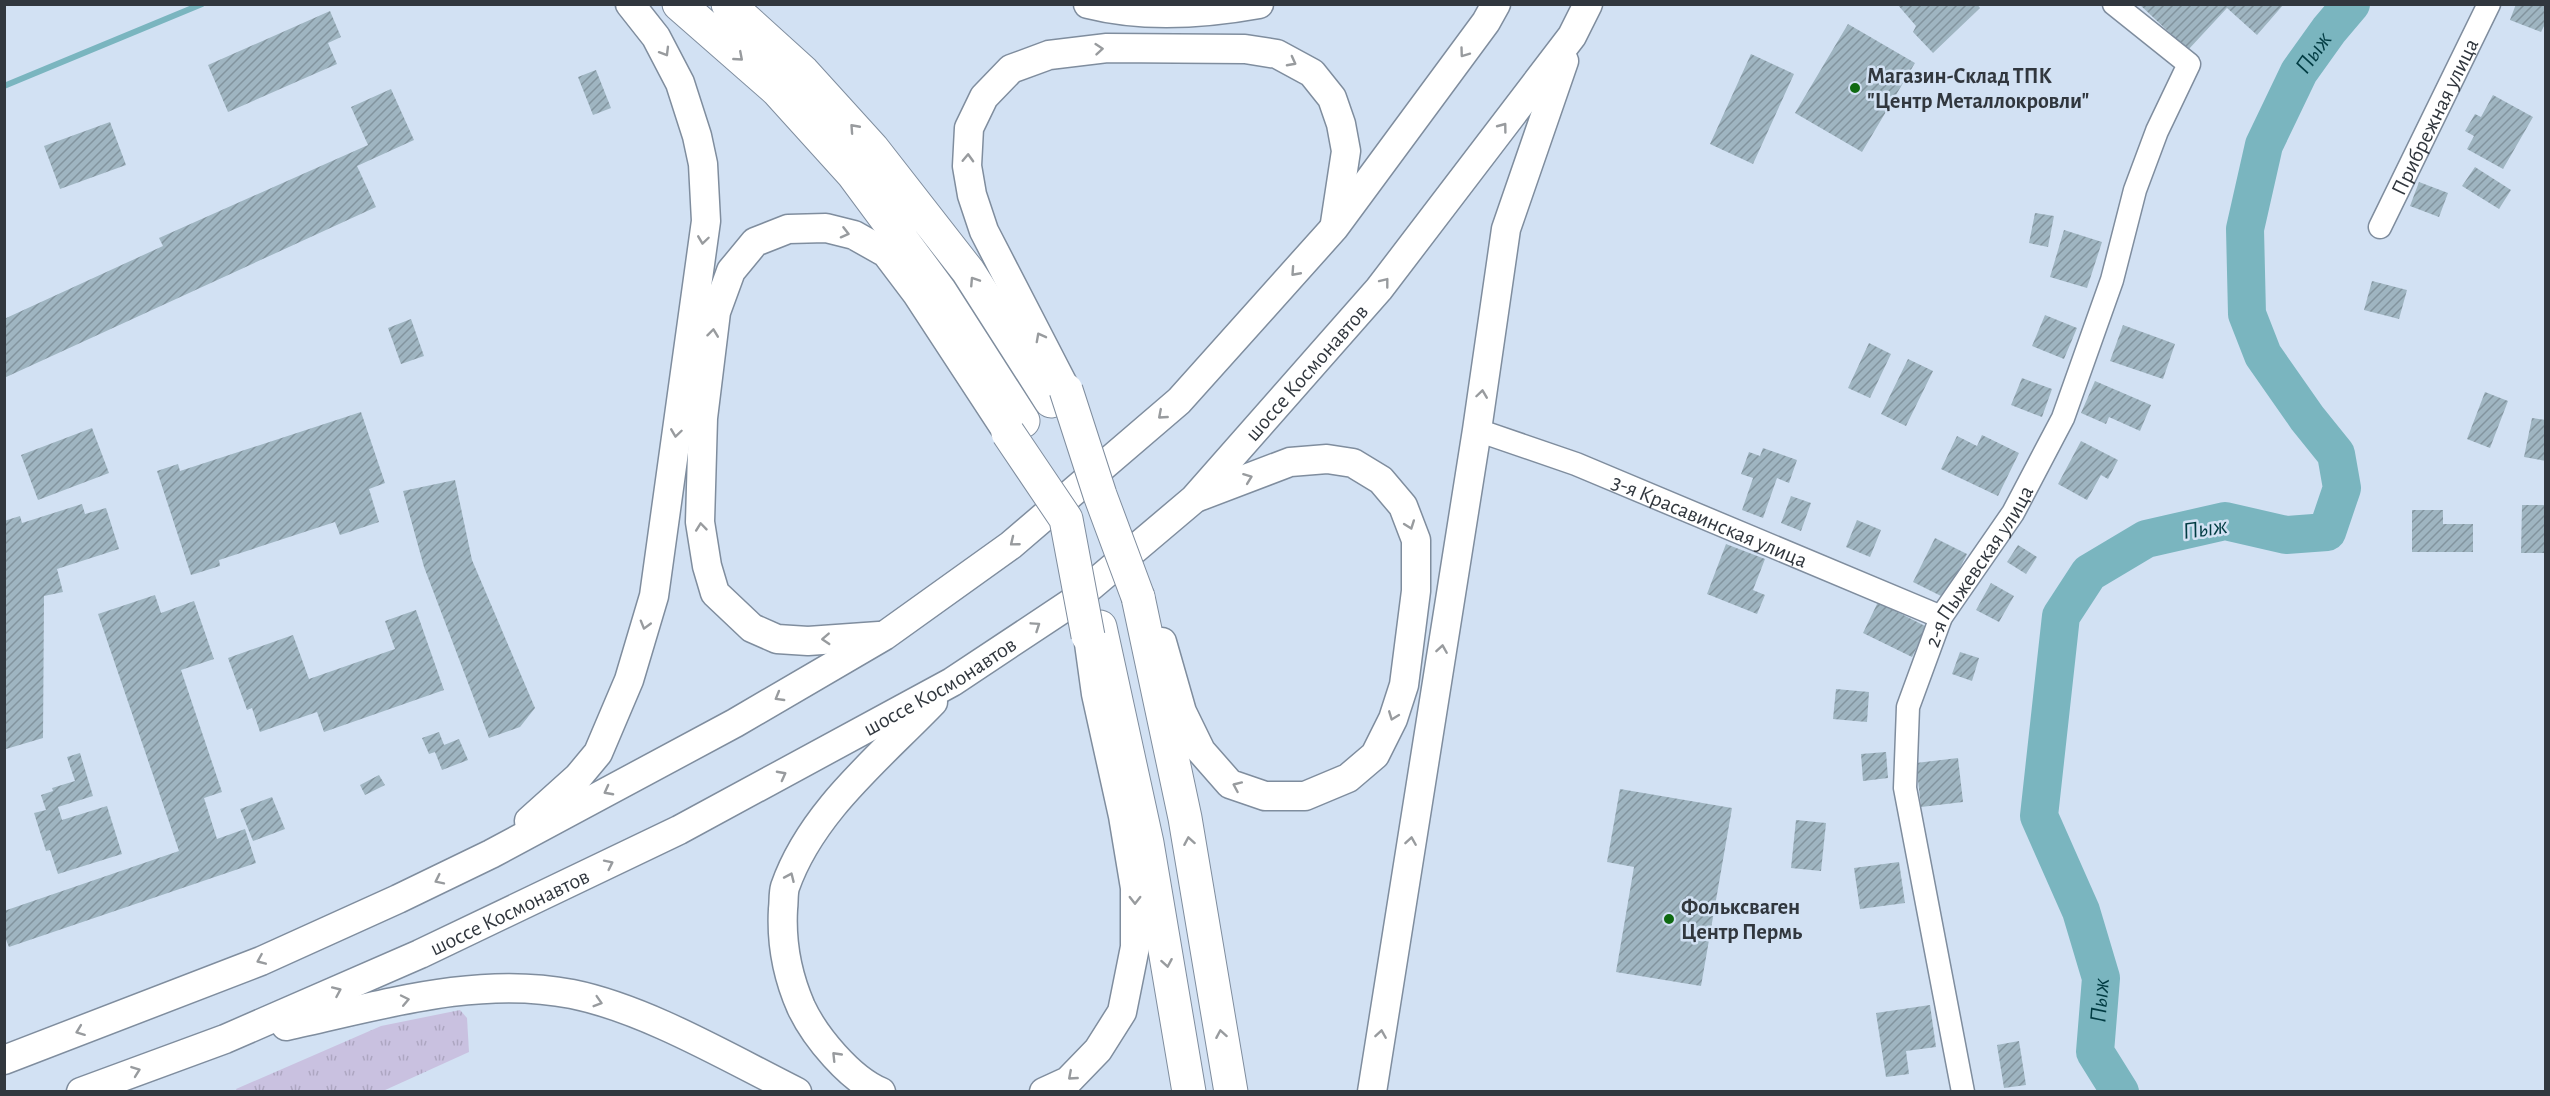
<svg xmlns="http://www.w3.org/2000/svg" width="2550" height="1096" font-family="'Alegreya Sans',sans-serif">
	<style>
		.grass { fill: url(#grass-tufts) }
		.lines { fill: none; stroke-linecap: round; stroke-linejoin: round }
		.stream { stroke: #7ab5bf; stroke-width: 6 }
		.river { stroke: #7ab5bf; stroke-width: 38 }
		.building { fill: url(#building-hatch) }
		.minor-casing { stroke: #7f8d9e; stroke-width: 25 }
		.major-casing { stroke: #7f8d9e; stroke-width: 31 }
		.highway-casing { stroke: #7f8d9e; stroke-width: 35 }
		.minor { stroke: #fff; stroke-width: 22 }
		.major { stroke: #fff; stroke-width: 28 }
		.highway { stroke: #fff; stroke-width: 33 }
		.highway-bridge-casing { stroke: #7f8d9e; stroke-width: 35; stroke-linecap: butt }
		.highway-bridge { stroke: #fff; stroke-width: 33 }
		.oneway { stroke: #989b9e }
		.poi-dot { fill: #0e6911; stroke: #d2e1f3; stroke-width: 2 }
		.labels { text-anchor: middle; stroke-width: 5; stroke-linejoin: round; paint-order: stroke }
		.poi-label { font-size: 22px; font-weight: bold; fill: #31373e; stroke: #d2e1f3; text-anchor: start }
		.street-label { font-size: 22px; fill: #31373e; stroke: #d2e1f3 }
		.water-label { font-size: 24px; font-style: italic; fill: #003b42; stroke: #d2e1f3 }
	</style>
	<defs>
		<pattern id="grass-tufts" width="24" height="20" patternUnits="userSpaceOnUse" patternTransform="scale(1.5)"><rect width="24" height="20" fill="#c9c1e0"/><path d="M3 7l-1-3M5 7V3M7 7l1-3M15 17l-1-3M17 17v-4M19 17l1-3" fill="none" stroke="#ada6c1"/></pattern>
		<pattern id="building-hatch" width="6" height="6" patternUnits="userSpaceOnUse" patternTransform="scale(1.5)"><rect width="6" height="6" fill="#9fb5c1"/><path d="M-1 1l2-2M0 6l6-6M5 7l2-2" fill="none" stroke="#82949e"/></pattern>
	</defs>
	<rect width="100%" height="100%" fill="#d2e1f3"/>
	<path class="grass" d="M460,1010L467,1018L469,1052L383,1091H237L236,1089L381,1026Z"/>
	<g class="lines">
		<path class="stream" d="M4,86L202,4"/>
		<path class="river" id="s1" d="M2120,1092L2095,1052L2101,978L2081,911L2039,816L2061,616L2089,573L2146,539L2225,521L2286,535L2327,532L2342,488L2336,454L2307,418L2263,355L2247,314L2245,229L2264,145L2299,72L2329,30L2351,4"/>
	</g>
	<path class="building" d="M1897,4H1977L1980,8L1933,53L1913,32L1916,26Z
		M2139,4H2284L2257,35L2227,8L2188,50Z
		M2516,4H2546V22L2541,32L2510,20Z
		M330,11L341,37L328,43L337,64L228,112L208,65Z
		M1848,24L1915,63L1862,152L1795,113Z
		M1751,54L1794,74L1753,164L1710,144Z
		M596,70L611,108L593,115L578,77Z
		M391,89L414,140L357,166L376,207L4,378V319L163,246L159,238L368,145L351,107Z
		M2493,95L2533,117L2503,169L2467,149L2474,136L2465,131L2475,114L2481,117Z
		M110,122L126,165L60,189L44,146Z
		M2475,167L2511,190L2499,209L2462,186Z
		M2419,182L2448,193L2439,217L2410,206Z
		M2035,213L2054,216L2048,247L2029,243Z
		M2064,230L2102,242L2087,288L2050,277Z
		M2372,281L2407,290L2399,319L2364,310Z
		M2045,315L2077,328L2064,359L2032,346Z
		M411,319L424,356L401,364L388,328Z
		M2123,325L2175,344L2163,379L2110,361Z
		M1869,343L1891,354L1870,398L1848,388Z
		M1908,359L1933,371L1906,426L1881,414Z
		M2022,378L2052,389L2042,417L2011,405Z
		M2095,381L2151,405L2140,431L2109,417L2106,424L2081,413Z
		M2485,392L2508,401L2490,448L2467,439Z
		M361,412L385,483L369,489L379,522L340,535L335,522L219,560L220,566L191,575L157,471L178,464L180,471Z
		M2532,418L2546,420V461L2524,457Z
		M92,428L109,473L38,500L21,455Z
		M1982,435L2019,453L1998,496L1941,469L1957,436L1977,446Z
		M2081,441L2118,460L2108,479L2101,475L2087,500L2058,484Z
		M1763,448L1797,460L1789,483L1777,478L1763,518L1742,510L1753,478L1741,474L1749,452L1760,456Z
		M455,480L472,560L535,708L520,727L489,738L424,567L403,491Z
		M1791,496L1811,503L1801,531L1781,523Z
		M82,504L85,514L106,508L119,549L57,569L63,592L44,596L43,738L6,749L4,521L20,516L22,523Z
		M2522,505H2546V553H2521Z
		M2412,510H2443V524H2473V552H2412Z
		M1857,520L1881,530L1870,557L1846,547Z
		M1935,538L1967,554L1945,598L1913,582Z
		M1726,544L1765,559L1753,590L1765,595L1757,614L1707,594Z
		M2018,545L2037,557L2026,574L2007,562Z
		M1991,583L2014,596L1999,622L1976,610Z
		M155,595L161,613L194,601L214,659L181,670L222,792L204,798L217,839L245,829L256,863L9,947L4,935V911L179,851L98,614Z
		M1878,602L1927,627L1912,657L1863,633Z
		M416,610L444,690L324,732L317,712L260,732L252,708L247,710L228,658L293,635L309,679L395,649L385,621Z
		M1960,652L1979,658L1972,681L1952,674Z
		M1836,689L1869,692L1867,722L1833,719Z
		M439,732L444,745L459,739L468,760L442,770L435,752L429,754L422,738Z
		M1886,752L1888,778L1863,781L1861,754Z
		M80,753L93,796L58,807L62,820L107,806L122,854L58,874L50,850L46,851L34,813L46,810L41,795L53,791L52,788L75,781L67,757Z
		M1958,758L1963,802L1921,807L1916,763Z
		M379,775L385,785L365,795L360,785Z
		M1620,789L1732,808L1701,986L1616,972L1634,867L1607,862Z
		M272,797L285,829L253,841L240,809Z
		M1796,820L1826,823L1821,871L1791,868Z
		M1899,862L1905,903L1860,909L1854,868Z
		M1930,1005L1936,1047L1906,1051L1909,1074L1886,1077L1876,1013Z
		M2019,1041L2026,1085L2004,1088L1997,1045Z"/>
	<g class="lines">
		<g class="minor-casing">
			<g id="minor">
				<path id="s2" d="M2380,227L2489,4"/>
				<path id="s3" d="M1477,430L1576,464L1941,617"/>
				<path id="s4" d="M1963,1092L1905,788L1908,707L1941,617L2013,513L2063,418L2112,280L2135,190L2157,131L2189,64L2114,4"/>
			</g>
		</g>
		<g class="major-casing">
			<g id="major">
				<path d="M1088,4C1143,18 1204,14 1259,4"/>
				<path d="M1066,390L984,231L972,195L967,166L969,128L984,97L1011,69L1049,55L1107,48L1245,49L1277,54L1312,73L1332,98L1341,124L1346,151L1335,223"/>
				<path d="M879,636L808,641L777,639L752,628L715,593L707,566L700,522L703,418L716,312L731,271L755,242L788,229L826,228L854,235L886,253L917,294L1008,433"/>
				<path d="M1162,642L1182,712L1201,751L1230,784L1265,796H1305L1348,778L1375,755L1393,719L1404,685L1416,591V540L1403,506L1381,480L1353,463L1327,459L1290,462L1198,497"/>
				<path d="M529,821L578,777L598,753L629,680L654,596L706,221L703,164L697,136L680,83L656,37L630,4"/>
				<path d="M286,1026C379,1006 477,975 572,994C646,1009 729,1058 797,1092"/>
				<path d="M4,1060L261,961L398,899L491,854L735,723L884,636L1011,545L1179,401L1334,228L1486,22L1496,4"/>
				<path id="s5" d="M81,1092L225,1039L420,954L679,830L952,682L1071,603L1194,499L1379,289L1572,36L1588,4"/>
				<path d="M881,1092C850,1079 815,1037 801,1007C787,975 781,944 783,909C784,902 783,894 785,887C811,812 879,758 933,702"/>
				<path d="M1044,1092L1068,1081L1098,1050L1122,1012L1135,947V888L1123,816L1096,694L1088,636"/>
				<path d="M1372,1092L1477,430L1506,229L1564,61"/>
			</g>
		</g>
		<g class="highway-casing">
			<path id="highway" d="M679,4L777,90L853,174L939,290L1023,421
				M728,4L803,72L872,148L968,271L1051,401
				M1138,597L1185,818L1231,1092
				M1100,627L1147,843L1189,1092"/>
		</g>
		<use href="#minor" class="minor"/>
		<use href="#major" class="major"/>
		<use href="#highway" class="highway"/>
		<g class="highway-bridge-casing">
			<path id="highway-bridge" d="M1066,390L1100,495L1138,597
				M1008,433L1066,519L1088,636"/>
		</g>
		<use href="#highway-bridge" class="highway-bridge"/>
	</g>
	<defs><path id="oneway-chevron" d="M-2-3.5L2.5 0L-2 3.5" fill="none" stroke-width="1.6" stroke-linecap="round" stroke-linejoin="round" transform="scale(1.5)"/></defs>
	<g class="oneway">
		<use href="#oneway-chevron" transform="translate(1099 49) rotate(-5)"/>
		<use href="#oneway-chevron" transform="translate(665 52) rotate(59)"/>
		<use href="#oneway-chevron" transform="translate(1464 53) rotate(126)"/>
		<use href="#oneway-chevron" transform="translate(739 57) rotate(41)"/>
		<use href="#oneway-chevron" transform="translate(1292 62) rotate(28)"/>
		<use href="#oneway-chevron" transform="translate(1503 127) rotate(-53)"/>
		<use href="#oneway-chevron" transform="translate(854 128) rotate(-132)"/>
		<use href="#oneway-chevron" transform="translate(968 158) rotate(-88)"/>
		<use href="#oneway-chevron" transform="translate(845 233) rotate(14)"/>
		<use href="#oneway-chevron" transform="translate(703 240) rotate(98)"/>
		<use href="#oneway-chevron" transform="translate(1295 272) rotate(132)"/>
		<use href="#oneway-chevron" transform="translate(974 281) rotate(-123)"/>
		<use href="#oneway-chevron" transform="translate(1385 282) rotate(-52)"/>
		<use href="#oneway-chevron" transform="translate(713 333) rotate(-83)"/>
		<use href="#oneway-chevron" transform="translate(1040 337) rotate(-118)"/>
		<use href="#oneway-chevron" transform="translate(1482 394) rotate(-82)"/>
		<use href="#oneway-chevron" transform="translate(1162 415) rotate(139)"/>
		<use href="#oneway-chevron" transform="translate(676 433) rotate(98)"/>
		<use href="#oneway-chevron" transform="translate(1248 478) rotate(-21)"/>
		<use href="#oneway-chevron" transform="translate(1410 525) rotate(70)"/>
		<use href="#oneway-chevron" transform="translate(701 527) rotate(-96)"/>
		<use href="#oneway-chevron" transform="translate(1014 542) rotate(141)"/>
		<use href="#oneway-chevron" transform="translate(645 625) rotate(106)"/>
		<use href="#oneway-chevron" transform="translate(1036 626) rotate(-34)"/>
		<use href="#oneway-chevron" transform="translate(826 639) rotate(177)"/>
		<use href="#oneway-chevron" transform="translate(1442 649) rotate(-81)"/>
		<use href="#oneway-chevron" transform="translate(779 697) rotate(150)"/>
		<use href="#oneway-chevron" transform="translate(1393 716) rotate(111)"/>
		<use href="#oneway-chevron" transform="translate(782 775) rotate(-28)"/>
		<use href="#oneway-chevron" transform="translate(1237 786) rotate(-156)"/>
		<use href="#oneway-chevron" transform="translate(608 791) rotate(152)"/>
		<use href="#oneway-chevron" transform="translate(1189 841) rotate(-100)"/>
		<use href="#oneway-chevron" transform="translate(1411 841) rotate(-81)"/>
		<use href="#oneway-chevron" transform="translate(609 864) rotate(-26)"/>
		<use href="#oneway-chevron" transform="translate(790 877) rotate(-66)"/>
		<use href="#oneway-chevron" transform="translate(439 880) rotate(154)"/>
		<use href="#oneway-chevron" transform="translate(1135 900) rotate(90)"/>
		<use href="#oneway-chevron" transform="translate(261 960) rotate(157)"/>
		<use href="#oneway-chevron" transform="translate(1167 963) rotate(80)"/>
		<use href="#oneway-chevron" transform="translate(337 991) rotate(-24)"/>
		<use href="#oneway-chevron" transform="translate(405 1000) rotate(-12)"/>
		<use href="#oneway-chevron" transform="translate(598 1002) rotate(17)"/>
		<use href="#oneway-chevron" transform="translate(80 1031) rotate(159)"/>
		<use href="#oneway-chevron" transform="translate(1221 1034) rotate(-100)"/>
		<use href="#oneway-chevron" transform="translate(1381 1034) rotate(-81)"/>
		<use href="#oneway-chevron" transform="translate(836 1056) rotate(-134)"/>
		<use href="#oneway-chevron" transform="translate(136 1071) rotate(-20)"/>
		<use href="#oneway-chevron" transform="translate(1072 1076) rotate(139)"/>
	</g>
	<g class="poi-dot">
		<circle cx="1855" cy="88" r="6"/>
		<circle cx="1669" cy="919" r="6"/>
	</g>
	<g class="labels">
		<g class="poi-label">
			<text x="1867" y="83">Магазин-Склад ТПК<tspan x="1867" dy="25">"Центр Металлокровли"</tspan></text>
			<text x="1681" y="914">Фольксваген<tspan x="1681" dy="25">Центр Пермь</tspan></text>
		</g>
		<g class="street-label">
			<text dy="8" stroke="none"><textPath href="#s2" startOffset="123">Прибрежная улица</textPath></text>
			<text dy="8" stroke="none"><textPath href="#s5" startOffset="1437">шоссе Космонавтов</textPath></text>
			<text dy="8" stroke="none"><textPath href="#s3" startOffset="250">3-я Красавинская улица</textPath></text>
			<text dy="8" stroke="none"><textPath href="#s4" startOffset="549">2-я Пыжевская улица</textPath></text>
			<text dy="8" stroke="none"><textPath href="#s5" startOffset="951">шоссе Космонавтов</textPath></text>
			<text dy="8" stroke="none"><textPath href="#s5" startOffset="465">шоссе Космонавтов</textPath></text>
		</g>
		<g class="water-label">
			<text dy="8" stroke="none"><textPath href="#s1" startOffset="1323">Пыж</textPath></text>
			<text transform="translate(2205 528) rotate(-8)" y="8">Пыж</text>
			<text dy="8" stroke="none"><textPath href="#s1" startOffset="99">Пыж</textPath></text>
		</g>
	</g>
	<rect width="2550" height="1096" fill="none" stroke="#31373e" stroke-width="12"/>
</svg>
